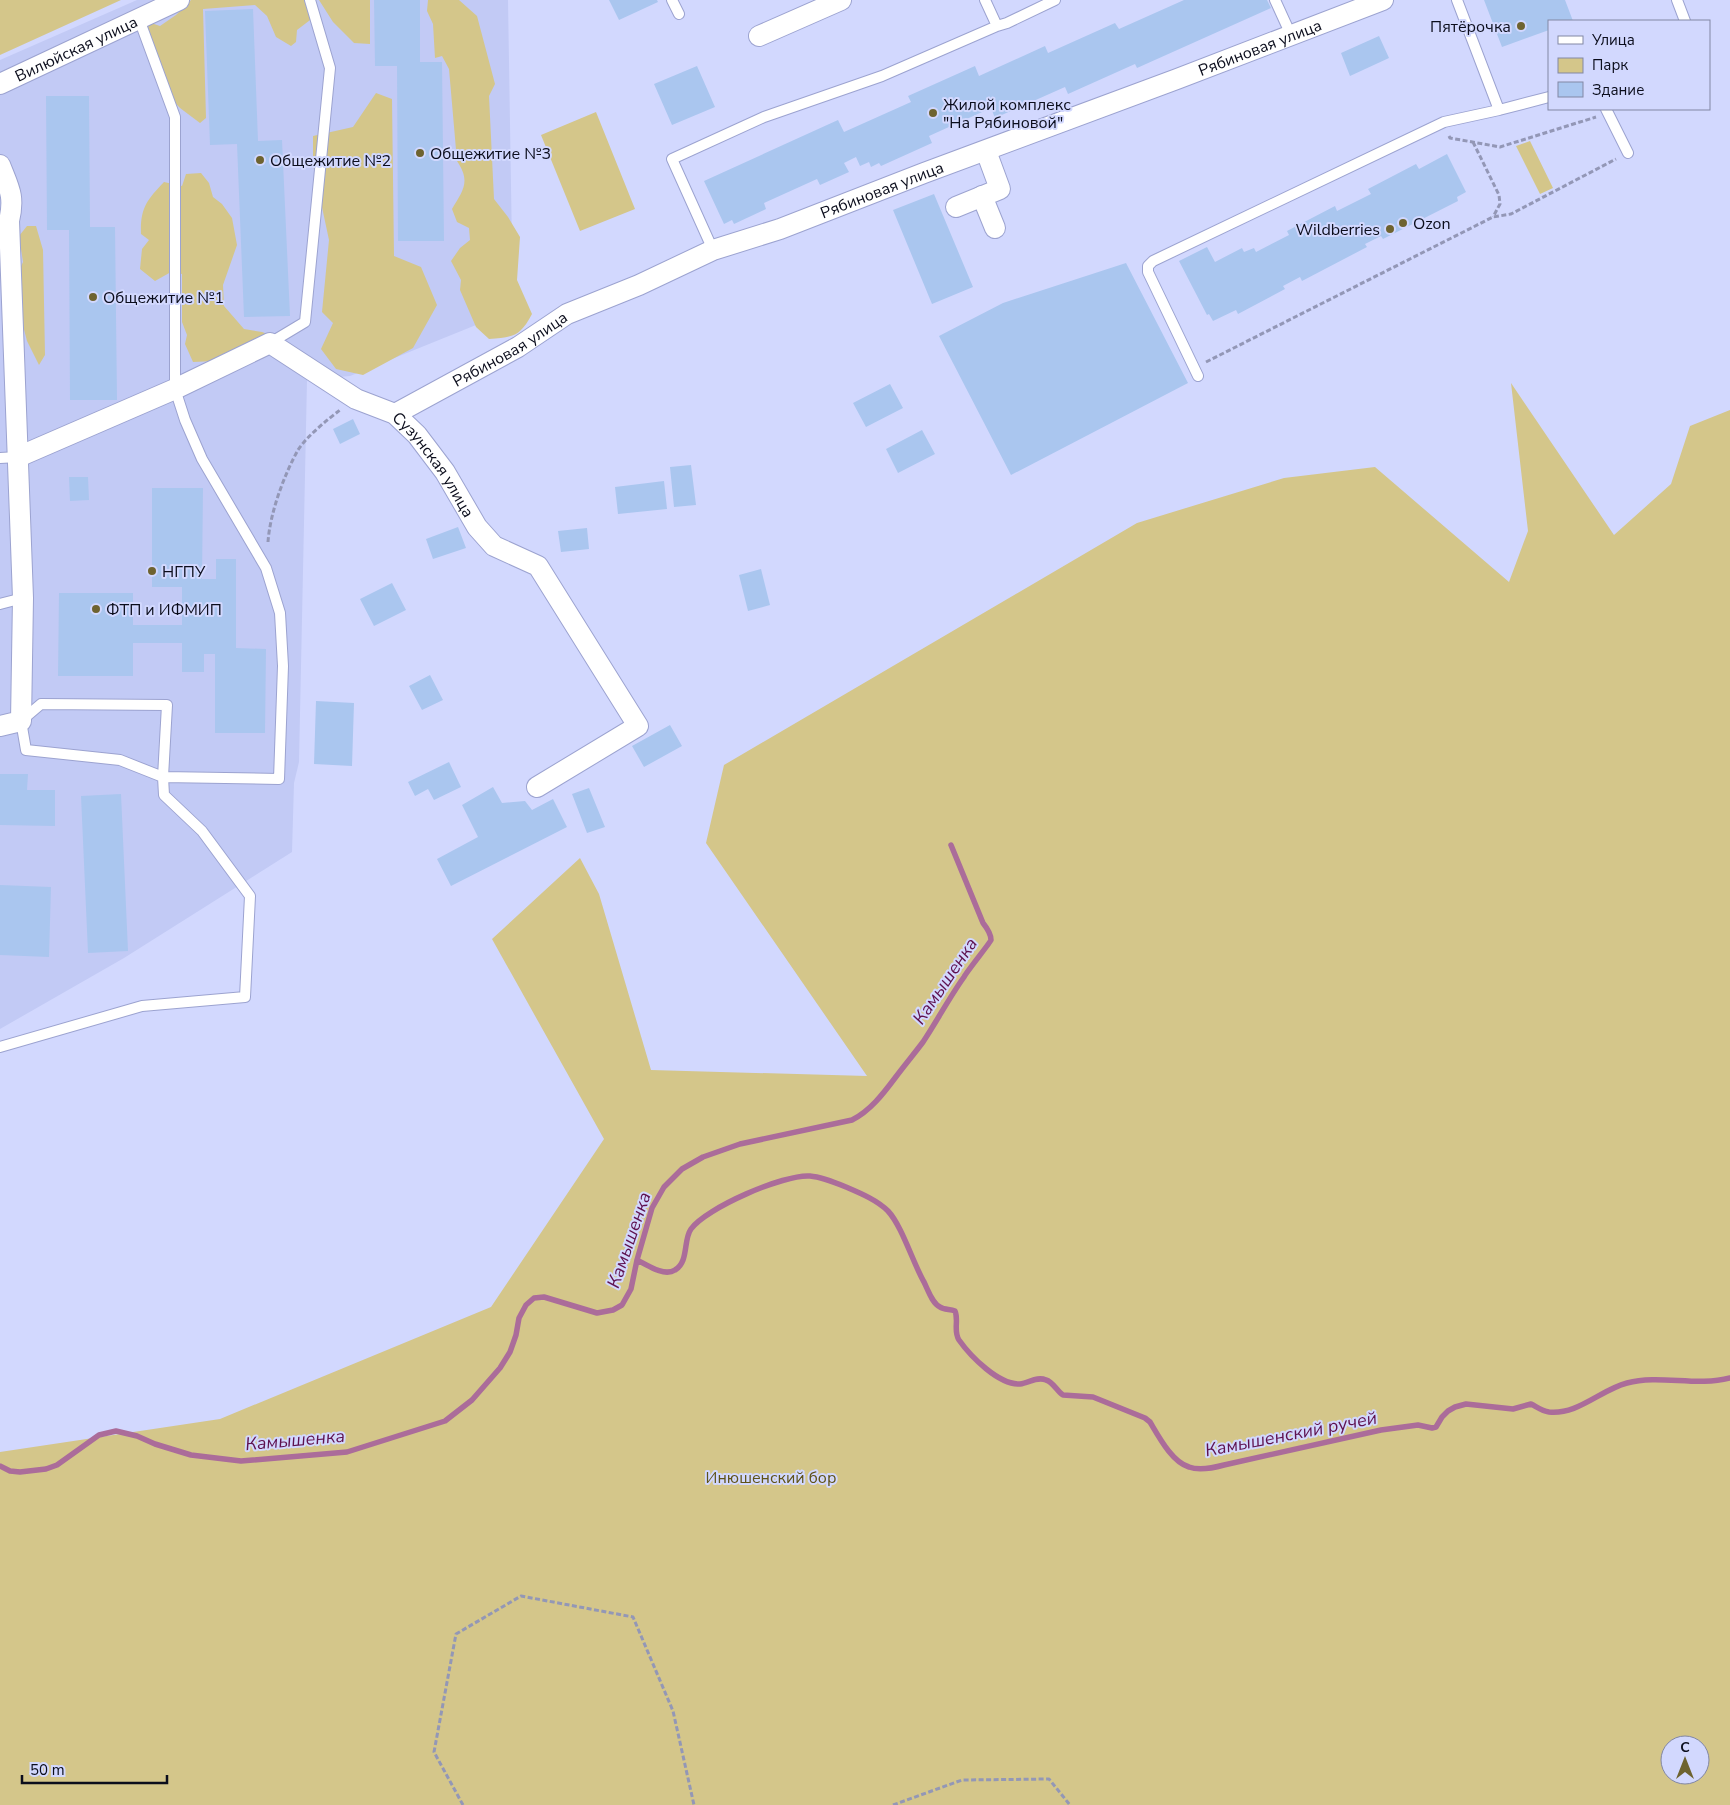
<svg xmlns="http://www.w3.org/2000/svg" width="1730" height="1805" font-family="'Nunito Sans',sans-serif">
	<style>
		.built { fill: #c2caf5 }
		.green { fill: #d4c68a; fill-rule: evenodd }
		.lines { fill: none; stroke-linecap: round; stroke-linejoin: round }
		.stream { stroke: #ab6c9a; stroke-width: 5.5 }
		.building { fill: #aac6ef }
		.service-casing { stroke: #9ca3d0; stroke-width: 12 }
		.minor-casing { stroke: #9ca3d0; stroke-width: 22 }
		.path { stroke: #9397b6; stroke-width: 3; stroke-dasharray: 5 2.5; stroke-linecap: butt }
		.service { stroke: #fff; stroke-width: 10 }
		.minor { stroke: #fff; stroke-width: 20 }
		.poi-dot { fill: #6e6330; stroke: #d2d8fe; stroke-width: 2 }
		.labels { text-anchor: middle; stroke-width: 4; stroke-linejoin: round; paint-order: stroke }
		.poi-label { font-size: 16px; fill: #0b0d1c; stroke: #d2d8fe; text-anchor: start }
		.street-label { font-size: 16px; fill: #0b0d1c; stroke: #d2d8fe }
		.park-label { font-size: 16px; fill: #5e5217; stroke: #d2d8fe }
		.water-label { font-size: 18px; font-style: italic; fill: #5e114f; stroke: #d2d8fe }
	</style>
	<rect width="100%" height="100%" fill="#d2d8fe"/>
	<path class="built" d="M137,0H508L513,310L350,376L307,380L299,762L294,783L292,852L124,958L0,1029V60Z"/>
	<path class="green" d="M0,0H121L0,55Z
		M191,0H312L318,14L297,30L296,42L291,46L276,37L267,16L255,5L203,9L206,118L200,123L180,108L158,85L138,28L151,23L160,26L176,15Z
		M319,0H370V44L354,43L333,22Z
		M428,0H459L477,16L495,84L489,96L494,199L508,217L520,237L517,280L532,314C520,337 513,337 489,339L476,327L460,290L461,280L451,261L460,248L470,240L469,228L457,222L452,209C463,190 471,182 457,161L449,69L442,56L435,58L433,24L427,11Z
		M376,93L392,99L394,256L421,267L437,305L413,348L363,375L336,369L321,349L333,323L322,312L329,240L313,165V136L353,127Z
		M596,112L635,209L580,231L541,135Z
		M1530,141L1553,188L1540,194L1516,146Z
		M201,173L209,183L213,197L222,204L232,218L237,245L223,285L224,306L244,329L262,332L278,338L276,351L262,359L193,362L185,344L187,335L182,322V274L171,272L155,281L140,269L142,249L149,240L141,234C140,208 147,200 164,182L182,186L186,174Z
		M27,226H36L43,250L45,355L39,365L27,341L20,314L17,275L23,262L19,236Z
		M1511,383L1614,535L1671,484L1690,426L1730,410V1805H0V1452L220,1419L491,1307L604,1139L492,939L580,858L599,894L651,1070L867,1076L706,843L724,765L1137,523L1284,478L1375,467L1509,582L1528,531ZM1670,1745H1700V1775H1670Z"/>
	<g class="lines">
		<path class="stream" d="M637,1260C647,1265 664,1277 675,1270C689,1262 683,1240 691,1229C706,1208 784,1174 810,1176C822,1177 834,1182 846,1187C860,1193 877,1200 888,1211C902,1226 913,1263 924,1282C928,1290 932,1303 940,1307C944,1310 950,1309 955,1311C959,1320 953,1331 959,1340C971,1357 999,1385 1020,1384C1029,1383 1037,1376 1046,1380C1053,1382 1057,1391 1063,1395L1093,1397L1145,1418L1150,1422C1159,1437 1172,1462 1189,1467C1200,1471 1213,1468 1224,1465L1381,1430L1418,1425L1432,1428L1436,1427L1442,1417L1448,1411L1455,1407L1466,1404L1513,1409L1531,1404C1537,1407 1542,1411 1549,1412C1578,1415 1600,1390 1627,1383C1660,1374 1696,1387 1730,1378
			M0,1466L10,1471L20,1472L46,1469L57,1465L99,1435L116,1431L137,1436L155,1444L191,1455L241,1461L347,1452L445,1421L472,1400L500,1368L510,1352L516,1335L519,1318L526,1305L534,1298L544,1297L597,1313L613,1310L622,1305L631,1289L637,1260L652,1208L664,1187L682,1169L703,1157L740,1144L852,1120C870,1111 883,1094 895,1078C904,1066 914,1054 923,1042C937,1021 949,998 964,977C967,971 990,943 991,940C991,934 987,928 983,923L951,845"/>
	</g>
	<path class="building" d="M374,0H420V62H442L444,241H398L397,66H375Z
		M609,0H657L658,2L619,20Z
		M1184,0H1267L1271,8L1137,68L1135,64L1068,94L1065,87L995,118L991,108L929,136L932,143L881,166L879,163L871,167L869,162L860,166L856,157L844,163L849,172L820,185L817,179L764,203L766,209L734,224L732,220L724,224L704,181L838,120L844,132L911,102L908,96L975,66L979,76L1045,46L1048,53L1115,23L1119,29Z
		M1484,0H1565L1573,21H1549V30L1502,47Z
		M253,9L258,141L282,140L290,316L244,317L237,144L210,145L205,11Z
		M1379,36L1389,58L1350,76L1341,53Z
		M697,66L715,107L672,125L654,84Z
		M46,96H89L90,227H115L117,400H70L69,230H47Z
		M1447,154L1466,192L1457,197L1458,201L1383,239L1381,236L1365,244L1367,247L1302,281L1300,277L1283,286L1285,289L1238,314L1236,310L1213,321L1209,314L1207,315L1179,261L1207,247L1215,262L1242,248L1244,252L1254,248L1256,252L1289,235L1287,231L1335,206L1337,211L1371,194L1368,189L1416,164L1419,169Z
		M934,194L973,287L932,304L893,210Z
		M1126,263L1188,383L1011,475L939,336L1003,303Z
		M890,384L903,408L866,427L853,403Z
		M353,419L360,434L340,444L333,429Z
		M922,430L935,454L898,473L886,449Z
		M691,465L696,505L674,507L670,467Z
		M69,477H88L89,500L70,501Z
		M664,481L667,509L618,514L615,487Z
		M152,488H203L202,579H216V559H236V648L266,649L265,733H215V654H204V672H182V643H133V676H58L59,593H133V625H182V587H152Z
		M458,527L466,548L433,559L426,539Z
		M587,528L589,549L561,552L558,531Z
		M761,569L770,605L748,611L739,575Z
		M392,583L406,610L374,626L360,599Z
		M430,675L443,700L422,710L409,686Z
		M316,701L354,703L352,766L314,764Z
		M670,725L682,746L644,767L632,746Z
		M449,762L461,787L434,800L428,789L415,796L408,782Z
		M0,774H28L27,790H55V826L0,825Z
		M493,787L502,803L525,801L532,810L553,799L567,827L451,886L437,859L478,837L462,805Z
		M589,788L605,827L587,833L572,794Z
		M121,794L128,951L88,953L81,796Z
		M0,885L51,887L49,957L0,955Z"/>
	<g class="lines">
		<g class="service-casing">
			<path id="service" d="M672,0L679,14
				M985,0L997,26L1007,23L1055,0
				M1275,0L1291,35
				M1457,0L1499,110L1549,97
				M1677,0L1685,21
				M1606,109L1628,153
				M713,250L672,159L764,117L882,76L997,26
				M270,343L305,322L330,68L310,0
				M1198,376L1148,272V266L1153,261L1444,122L1499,110
				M0,458L18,457
				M0,604L23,598
				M0,1047L142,1006L245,997L250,896L202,831L164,795L163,777L120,760L26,750L21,721L41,704L167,705L163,777L279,779L283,666L280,613L266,568L202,459L185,420L175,389V117L139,19"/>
		</g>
		<g class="minor-casing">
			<g id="minor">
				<path d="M759,36L841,0"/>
				<path id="s1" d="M0,84L179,0"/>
				<path d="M0,165C9,188 15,196 9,221L23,598L21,721L0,726"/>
				<path d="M982,196L995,228"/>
				<path d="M956,207L1000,189L986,151"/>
				<path id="s2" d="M395,414L518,347L567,314L639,285L713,250L780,229L924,173L1177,79L1383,0"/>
				<path id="s3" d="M18,457L175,389L270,343L356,399L395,414L417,435L445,472L477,527L494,546L538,566L638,726L537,787"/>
			</g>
		</g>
		<path class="path" d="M1449,136L1450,138L1500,147L1596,117
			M1473,142L1499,195L1500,204L1493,217
			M1206,362L1493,217L1511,214L1616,159
			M268,542C270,513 284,475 298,450C307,436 327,420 340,410
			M463,1805L434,1752L456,1634L521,1596L633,1617L673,1711L694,1805
			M893,1805L962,1780L1049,1779L1070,1805"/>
		<use href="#service" class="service"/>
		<use href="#minor" class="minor"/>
	</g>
	<g class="poi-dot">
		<circle cx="1521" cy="26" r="5"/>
		<circle cx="933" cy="113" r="5"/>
		<circle cx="420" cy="153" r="5"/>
		<circle cx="260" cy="160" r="5"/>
		<circle cx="1403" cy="223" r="5"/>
		<circle cx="1390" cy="229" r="5"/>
		<circle cx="93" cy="297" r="5"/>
		<circle cx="152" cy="571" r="5"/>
		<circle cx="96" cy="609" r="5"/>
	</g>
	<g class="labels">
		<g class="poi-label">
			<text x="1511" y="32" text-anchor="end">Пятёрочка</text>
			<text x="943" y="110">Жилой комплекс<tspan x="943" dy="18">"На Рябиновой"</tspan></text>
			<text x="430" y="159">Общежитие №3</text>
			<text x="270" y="166">Общежитие №2</text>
			<text x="1413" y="229">Ozon</text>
			<text x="1380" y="235" text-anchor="end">Wildberries</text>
			<text x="103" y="303">Общежитие №1</text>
			<text x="162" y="577">НГПУ</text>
			<text x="106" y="615">ФТП и ИФМИП</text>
		</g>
		<g class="street-label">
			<text dy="6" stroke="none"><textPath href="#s2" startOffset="942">Рябиновая улица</textPath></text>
			<text dy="6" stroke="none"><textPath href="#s1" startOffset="84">Вилюйская улица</textPath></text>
			<text dy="6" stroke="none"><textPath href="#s2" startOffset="538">Рябиновая улица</textPath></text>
			<text dy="6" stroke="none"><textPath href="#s2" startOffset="132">Рябиновая улица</textPath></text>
			<text dy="6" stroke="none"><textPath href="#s3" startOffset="485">Сузунская улица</textPath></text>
		</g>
		<g class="park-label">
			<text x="771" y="1483">Инюшенский бор</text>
		</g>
		<g class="water-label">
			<text transform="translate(945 981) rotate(-56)" y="6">Камышенка</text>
			<text transform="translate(629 1240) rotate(-71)" y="6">Камышенка</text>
			<text transform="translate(1291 1434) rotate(-11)" y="6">Камышенский ручей</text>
			<text transform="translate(295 1440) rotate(-5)" y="6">Камышенка</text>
		</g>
	</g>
	<rect x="1548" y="20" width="162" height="90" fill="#d2d8fe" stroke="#8287a4"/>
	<rect x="1558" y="36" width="25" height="8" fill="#ffffff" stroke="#8287a4"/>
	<text x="1592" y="45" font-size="15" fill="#0b0d1c">Улица</text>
	<rect x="1558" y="58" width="25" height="15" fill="#d4c68a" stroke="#8287a4"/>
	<text x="1592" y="70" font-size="15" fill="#0b0d1c">Парк</text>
	<rect x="1558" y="82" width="25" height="15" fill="#aac6ef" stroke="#8287a4"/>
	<text x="1592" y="95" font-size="15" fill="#0b0d1c">Здание</text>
	<g transform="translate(1685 1760)"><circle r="24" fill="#d2d8fe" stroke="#8287a4"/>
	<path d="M0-4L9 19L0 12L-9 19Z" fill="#6e6330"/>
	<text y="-8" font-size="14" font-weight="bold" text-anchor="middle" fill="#0b0d1c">С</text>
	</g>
	<path d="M22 1775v8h145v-8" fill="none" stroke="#0b0d1c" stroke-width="2.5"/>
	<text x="30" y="1775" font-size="15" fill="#0b0d1c" stroke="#d2d8fe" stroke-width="4" paint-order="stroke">50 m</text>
</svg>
